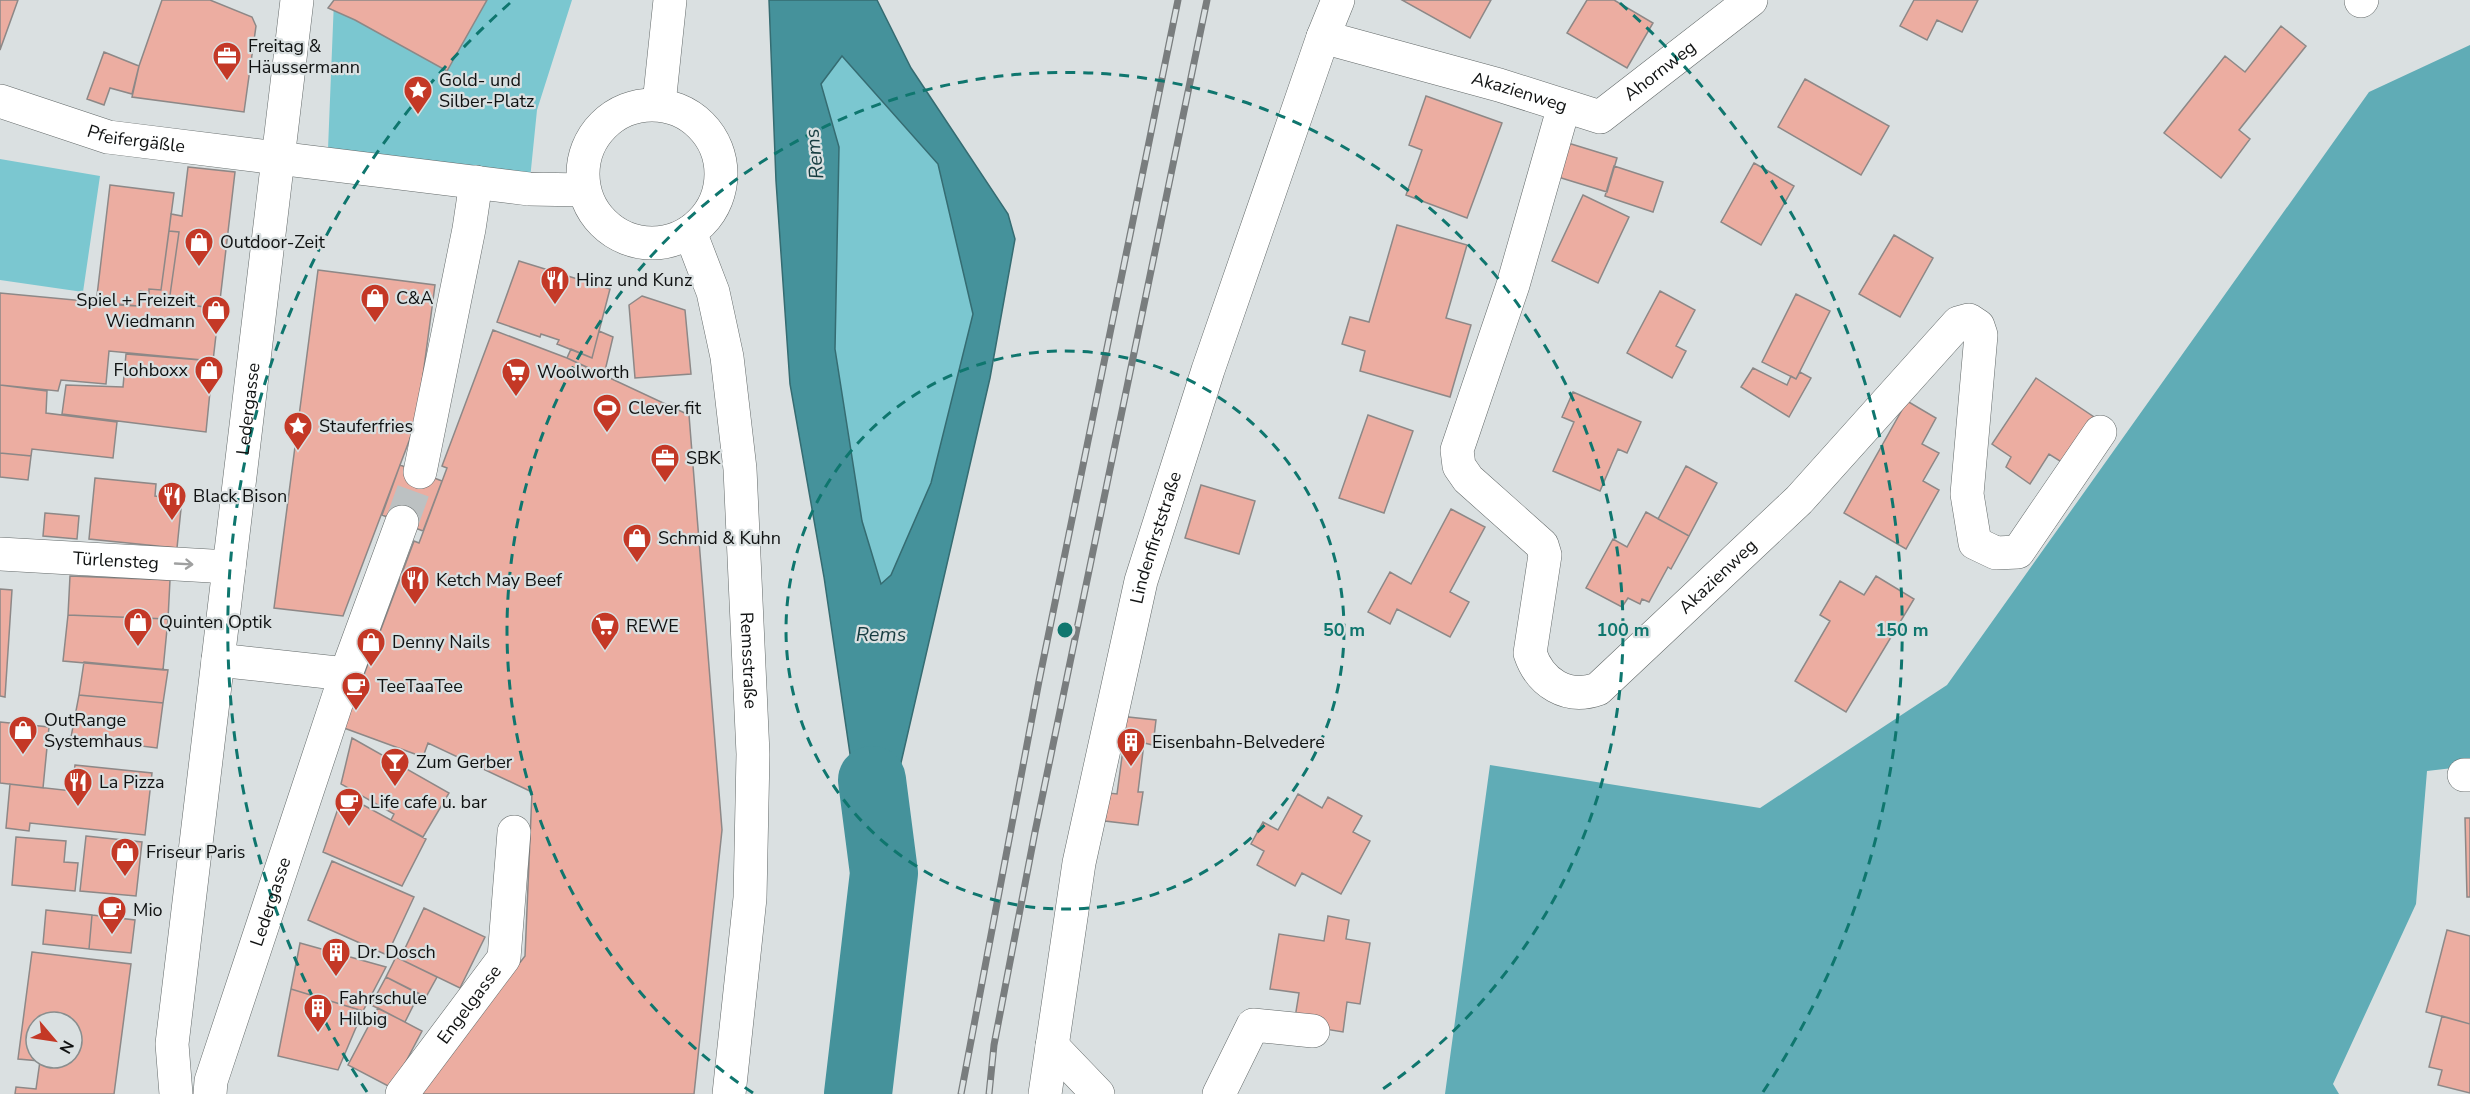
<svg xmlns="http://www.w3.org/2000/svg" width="2470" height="1094" font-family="'Nunito Sans',sans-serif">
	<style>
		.green { fill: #7bc7d0 }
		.forest { fill: #60acb6 }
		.water { fill: #45929b; stroke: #356c72; stroke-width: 1.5; fill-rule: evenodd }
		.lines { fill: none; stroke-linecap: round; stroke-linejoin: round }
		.river { stroke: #45929b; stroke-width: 68 }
		.building { fill: #ecada1; stroke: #8d8887; stroke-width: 1.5; fill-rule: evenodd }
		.minor-tunnel { stroke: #bcc1c2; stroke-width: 33; stroke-dasharray: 33 16; stroke-linecap: butt }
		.minor-casing { stroke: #636969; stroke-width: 34 }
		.major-casing { stroke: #636969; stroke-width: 34 }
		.minor { stroke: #fff; stroke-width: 33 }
		.major { stroke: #fff; stroke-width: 33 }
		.rail-casing { stroke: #797d7e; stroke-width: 7 }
		.rail { stroke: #dae0e1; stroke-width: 4.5; stroke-dasharray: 14; stroke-linecap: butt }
		.oneway { stroke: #9fa0a0 }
		.ring { fill: none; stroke: #0f766e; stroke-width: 3; stroke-dasharray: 10 8 }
		.labels { text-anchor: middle; stroke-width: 4.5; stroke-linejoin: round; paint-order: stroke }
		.poi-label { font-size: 18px; fill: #101212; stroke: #dae0e1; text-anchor: start }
		.street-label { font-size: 18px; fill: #101212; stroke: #dae0e1 }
		.water-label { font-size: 20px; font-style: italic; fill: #163c40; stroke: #dae0e1 }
		.centre { fill: #0f766e; stroke: #dae0e1; stroke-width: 3 }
		.ring-label { font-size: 18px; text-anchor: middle; font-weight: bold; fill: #0f766e; stroke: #dae0e1; stroke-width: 4.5; stroke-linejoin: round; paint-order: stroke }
	</style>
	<rect width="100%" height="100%" fill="#dae0e1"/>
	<path class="green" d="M334,0H572L537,110L529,189L328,149Z
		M842,56L938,164L973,314L931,483L891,575L881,584L862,521L835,348L839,147L821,84Z
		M0,159L100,176L83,292L0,280Z"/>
	<path class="forest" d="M2470,45V766L2427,771L2416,904L2333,1084L2339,1094H1445L1490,765L1760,808L1947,685L2369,92Z"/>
	<path class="water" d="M769,0H877L911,68L1008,214L1015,239L990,378L894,793L884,873L854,781L824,577L790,384L776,181ZM842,56L938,164L973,314L931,483L891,575L881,584L862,521L835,349L839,147L821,84Z"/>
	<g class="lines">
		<path class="river" d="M858,1094L884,873L872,780"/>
	</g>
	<path class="building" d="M0,0H18L0,50Z
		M162,0H210L252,17L256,26L244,112L132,97L139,66Z
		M334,0H487L447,71L355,20L328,8Z
		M1402,0H1491L1470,38Z
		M1587,0H1614L1653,23L1627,68L1567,33Z
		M1914,0H1978L1962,32L1937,20L1927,40L1900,26Z
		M2281,26L2306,46L2239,130L2250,139L2221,178L2164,133L2225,56L2245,72Z
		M104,52L139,66L132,94L110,88L104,105L87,99Z
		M1805,79L1889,126L1861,175L1778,127Z
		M1426,96L1502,123L1467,218L1406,195L1422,150L1409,145Z
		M1568,143L1617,158L1607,192L1558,177Z
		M1754,163L1794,186L1761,245L1721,222Z
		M1614,166L1663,182L1653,212L1605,196Z
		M188,167L235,172L219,309L169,302L179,232L169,231L171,214L182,216Z
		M110,185L174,193L161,290L149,289V293L140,291L138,306L96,304Z
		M1583,195L1629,217L1598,283L1552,261Z
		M1397,225L1467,245L1446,318L1471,325L1450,397L1360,371L1365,351L1342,344L1350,317L1369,322Z
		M169,231L179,232L169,302L219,309L213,361L109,351L106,384L61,380L58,391L0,385V293L138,306L140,291L149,293V289L161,290Z
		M1894,235L1933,258L1900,317L1859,294Z
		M519,261L610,289L592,358L557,344L559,340L541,334L540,337L497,322Z
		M318,270L435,285L417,420L343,616L274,608Z
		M1660,291L1695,310L1676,346L1686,351L1672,378L1627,353Z
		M1796,294L1830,311L1796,379L1762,362Z
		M642,296L685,310L691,374L635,378L629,305Z
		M493,330L567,358L689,415L722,830L694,1094H420L525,956L532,792L428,743L423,757L344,728L414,541L419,543L447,468L442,466Z
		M599,331L613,337L604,375L567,358L571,349L592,358Z
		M126,354L213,361L206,432L62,414L66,385L123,387Z
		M1753,368L1787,385L1791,376L1796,379L1800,372L1811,378L1789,417L1741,387Z
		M2036,378L2094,417L2063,463L2049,454L2030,484L2006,467L2011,457L1992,444Z
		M0,385L47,391L46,413L117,422L113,458L32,449L31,456L0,453Z
		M1573,392L1641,422L1627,453L1618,449L1600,491L1553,471L1574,422L1562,417Z
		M1907,401L1936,418L1922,444L1939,453L1923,481L1939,490L1906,549L1844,513Z
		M1368,415L1413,431L1384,513L1339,498Z
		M0,453L31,456L28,480L0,477Z
		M400,465L442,481L423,531L382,515Z
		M1686,466L1717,483L1689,536L1658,519Z
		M95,478L156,484L155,496L182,499L177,548L89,539Z
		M1201,485L1255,501L1239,554L1185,538Z
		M1451,509L1485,527L1450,592L1469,602L1450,637L1397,609L1390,624L1368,612L1390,572L1411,584Z
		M1646,512L1689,536L1671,569L1668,567L1649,602L1642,599L1640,604L1628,598L1622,607L1586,588L1613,539L1627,547Z
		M45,513L79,516L77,539L43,536Z
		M70,576L170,580L168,619L68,615Z
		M1876,576L1914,599L1846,712L1795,681L1830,621L1820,615L1840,581L1864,595Z
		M0,589L12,590L5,697L0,696Z
		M68,615L168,619L163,670L63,661Z
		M84,662L168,670L163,703L79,695Z
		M79,695L163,703L157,748L71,737Z
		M1119,716L1156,720L1153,745L1144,743L1138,792H1143L1138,825L1105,821L1109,793L1117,794L1124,742L1116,741Z
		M0,722L49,727L43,788L0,783Z
		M352,738L449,793L423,837L391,820L394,814L341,784Z
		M75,765L152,773L145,835L30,823L29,831L6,828L10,784L72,791Z
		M343,794L426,839L402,886L323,852Z
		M1298,794L1322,808L1328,797L1362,816L1353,832L1370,841L1341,894L1302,873L1295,886L1257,865L1264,851L1251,844L1263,822L1278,830Z
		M2465,818H2470V897H2467Z
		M86,836L142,842L136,896L80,891Z
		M16,837L66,841L64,862L78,863L75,891L12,885Z
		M332,861L414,897L387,955L308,920Z
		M424,908L485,937L460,988L400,959Z
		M46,910L92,915L89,949L43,944Z
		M92,915L135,920L131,953L89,949Z
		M1328,916L1349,920L1346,939L1370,943L1360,1004L1347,1002L1343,1032L1294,1024L1299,993L1270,989L1279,934L1324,941Z
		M2447,930L2470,936V1024L2426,1012Z
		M300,943L386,967L363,1011L291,989Z
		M32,952L131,964L114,1094H15L16,1087L36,1089L40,1061L18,1059ZM36,1022H72V1058H36Z
		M396,957L437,977L426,997L386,977Z
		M386,977L419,994L405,1022L371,1005Z
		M291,989L363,1011L338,1070L278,1056Z
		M378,1008L422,1031L392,1088L348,1065Z
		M2442,1016L2470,1024V1093L2438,1085L2442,1070L2429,1067Z"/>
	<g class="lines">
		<path class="minor-tunnel" d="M402,522L420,472"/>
		<g class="minor-casing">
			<g id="minor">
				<path d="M2361,1L2362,0"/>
				<path id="s1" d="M1323,37L1499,85L1600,117L1751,0"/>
				<path id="s2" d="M0,101L108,137L529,189L584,190"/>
				<path id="s3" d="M1564,106L1513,285L1457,450L1459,466L1468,479L1542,545L1545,555L1530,653C1540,683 1567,700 1598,689L1799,500L1958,323L1969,320L1978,326L1981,335L1967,494L1975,543L1996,553L2018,552L2100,432"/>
				<path d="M420,472L469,229L476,182"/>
				<path id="s4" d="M0,554L229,567"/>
				<path d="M218,660L346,674"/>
				<path d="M2464,775H2470"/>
				<path d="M1052,1046L1098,1094"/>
				<path id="s5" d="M176,1094L172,1044L297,0"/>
				<path id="s6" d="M210,1094L211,1081L346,674L402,522"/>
				<path id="s7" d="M402,1094L504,958L514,832"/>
				<path id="s8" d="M1045,1094L1079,863L1141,581L1208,370L1323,37L1338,0"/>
				<path d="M1219,1094L1253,1025L1313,1031"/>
			</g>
		</g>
		<g class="major-casing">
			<g id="major">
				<path d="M659,104L670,0"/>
				<circle cx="652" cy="174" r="69"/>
				<path id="s9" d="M690,232L713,292L727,357L740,469L753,754L750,898L729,1094"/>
			</g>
		</g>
		<use href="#minor" class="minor"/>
		<use href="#major" class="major"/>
		<g class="rail-casing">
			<path id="rail" d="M961,1094L1039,681L1178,0
				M989,1094L994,1045L1035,832L1207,0"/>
		</g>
		<use href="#rail" class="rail"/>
	</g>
	<defs><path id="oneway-shaft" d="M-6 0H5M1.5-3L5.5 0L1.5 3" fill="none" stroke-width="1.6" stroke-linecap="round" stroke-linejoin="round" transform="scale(1.5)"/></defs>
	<use class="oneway" href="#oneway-shaft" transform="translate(184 564) rotate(3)"/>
	<g class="ring">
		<circle cx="1065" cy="630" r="279"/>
		<path d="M753 1093A558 558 0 1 1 1377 1093"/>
		<path d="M367 1092A837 837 0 0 1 510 3M1620 3A837 837 0 0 1 1763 1092"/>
	</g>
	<defs>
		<g id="office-pin" transform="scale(1.5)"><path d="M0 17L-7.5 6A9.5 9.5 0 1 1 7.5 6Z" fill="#c43826" stroke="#dae0e1"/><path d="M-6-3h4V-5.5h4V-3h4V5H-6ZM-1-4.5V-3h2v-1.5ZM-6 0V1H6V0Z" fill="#fff"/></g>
		<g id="sight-pin" transform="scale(1.5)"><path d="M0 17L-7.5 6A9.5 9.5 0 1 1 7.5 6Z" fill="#c43826" stroke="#dae0e1"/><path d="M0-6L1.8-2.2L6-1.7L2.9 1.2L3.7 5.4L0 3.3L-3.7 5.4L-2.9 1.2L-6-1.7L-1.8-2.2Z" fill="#fff"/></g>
		<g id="shop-pin" transform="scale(1.5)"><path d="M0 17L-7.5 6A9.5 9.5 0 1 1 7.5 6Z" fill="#c43826" stroke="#dae0e1"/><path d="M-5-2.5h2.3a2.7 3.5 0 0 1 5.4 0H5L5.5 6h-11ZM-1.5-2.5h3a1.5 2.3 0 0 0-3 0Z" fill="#fff"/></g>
		<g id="restaurant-pin" transform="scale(1.5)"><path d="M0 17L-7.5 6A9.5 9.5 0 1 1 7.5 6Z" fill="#c43826" stroke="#dae0e1"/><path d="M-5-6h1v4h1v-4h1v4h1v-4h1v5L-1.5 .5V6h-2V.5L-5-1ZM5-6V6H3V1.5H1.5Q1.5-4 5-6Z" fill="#fff"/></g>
		<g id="supermarket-pin" transform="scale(1.5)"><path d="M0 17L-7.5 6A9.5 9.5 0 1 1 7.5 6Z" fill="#c43826" stroke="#dae0e1"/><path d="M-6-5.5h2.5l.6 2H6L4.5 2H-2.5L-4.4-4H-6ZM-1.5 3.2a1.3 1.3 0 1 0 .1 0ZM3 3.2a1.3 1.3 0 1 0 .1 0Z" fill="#fff"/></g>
		<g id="stadium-pin" transform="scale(1.5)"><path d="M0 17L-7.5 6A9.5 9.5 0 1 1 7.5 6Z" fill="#c43826" stroke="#dae0e1"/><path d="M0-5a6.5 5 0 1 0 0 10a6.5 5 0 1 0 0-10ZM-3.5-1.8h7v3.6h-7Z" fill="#fff"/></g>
		<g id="cafe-pin" transform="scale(1.5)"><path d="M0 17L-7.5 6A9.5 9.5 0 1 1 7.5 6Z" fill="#c43826" stroke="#dae0e1"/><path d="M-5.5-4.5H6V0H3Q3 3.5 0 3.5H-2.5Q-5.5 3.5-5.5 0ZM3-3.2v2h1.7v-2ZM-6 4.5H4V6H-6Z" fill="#fff"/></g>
		<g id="building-pin" transform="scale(1.5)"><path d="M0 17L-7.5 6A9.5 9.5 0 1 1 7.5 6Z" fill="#c43826" stroke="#dae0e1"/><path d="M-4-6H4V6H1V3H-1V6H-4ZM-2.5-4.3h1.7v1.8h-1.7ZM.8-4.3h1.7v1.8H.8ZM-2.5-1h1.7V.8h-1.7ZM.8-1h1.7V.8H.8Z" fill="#fff"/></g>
		<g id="bar-pin" transform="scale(1.5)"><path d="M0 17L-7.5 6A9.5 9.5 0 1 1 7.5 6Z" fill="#c43826" stroke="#dae0e1"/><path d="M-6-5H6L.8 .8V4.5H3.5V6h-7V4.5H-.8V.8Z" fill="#fff"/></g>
	</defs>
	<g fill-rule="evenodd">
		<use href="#office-pin" x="227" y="56"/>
		<use href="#sight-pin" x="418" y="90"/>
		<use href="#shop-pin" x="199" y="242"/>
		<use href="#restaurant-pin" x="555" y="280"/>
		<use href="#shop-pin" x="375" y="298"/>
		<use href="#shop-pin" x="216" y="310"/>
		<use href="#shop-pin" x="209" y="370"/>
		<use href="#supermarket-pin" x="516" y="372"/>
		<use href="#stadium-pin" x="607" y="408"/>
		<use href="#sight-pin" x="298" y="426"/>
		<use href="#office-pin" x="665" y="458"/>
		<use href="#restaurant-pin" x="172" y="496"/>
		<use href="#shop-pin" x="637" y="538"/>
		<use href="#restaurant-pin" x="415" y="580"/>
		<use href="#shop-pin" x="138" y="622"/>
		<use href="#supermarket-pin" x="605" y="626"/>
		<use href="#shop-pin" x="371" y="642"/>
		<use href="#cafe-pin" x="356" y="686"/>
		<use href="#shop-pin" x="23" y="730"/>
		<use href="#building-pin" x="1131" y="742"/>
		<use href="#bar-pin" x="395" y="762"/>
		<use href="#restaurant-pin" x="78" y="782"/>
		<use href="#cafe-pin" x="349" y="802"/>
		<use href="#shop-pin" x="125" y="852"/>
		<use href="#cafe-pin" x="112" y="910"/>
		<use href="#building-pin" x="336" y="952"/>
		<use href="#building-pin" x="318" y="1008"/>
	</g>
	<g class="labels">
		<g class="poi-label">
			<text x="248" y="52">Freitag &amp;<tspan x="248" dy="21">Häussermann</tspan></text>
			<text x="439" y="86">Gold- und<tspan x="439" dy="21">Silber-Platz</tspan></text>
			<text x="220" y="248">Outdoor-Zeit</text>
			<text x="576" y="286">Hinz und Kunz</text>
			<text x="396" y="304">C&amp;A</text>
			<text x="195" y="306" text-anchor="end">Spiel + Freizeit<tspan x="195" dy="21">Wiedmann</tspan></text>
			<text x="188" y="376" text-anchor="end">Flohboxx</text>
			<text x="537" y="378">Woolworth</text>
			<text x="628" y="414">Clever fit</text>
			<text x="319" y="432">Stauferfries</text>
			<text x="686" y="464">SBK</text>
			<text x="193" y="502">Black Bison</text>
			<text x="658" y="544">Schmid &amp; Kuhn</text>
			<text x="436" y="586">Ketch May Beef</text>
			<text x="159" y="628">Quinten Optik</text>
			<text x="626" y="632">REWE</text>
			<text x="392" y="648">Denny Nails</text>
			<text x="377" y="692">TeeTaaTee</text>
			<text x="44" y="726">OutRange<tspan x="44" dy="21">Systemhaus</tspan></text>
			<text x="1152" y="748">Eisenbahn-Belvedere</text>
			<text x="416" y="768">Zum Gerber</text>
			<text x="99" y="788">La Pizza</text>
			<text x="370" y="808">Life cafe u. bar</text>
			<text x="146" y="858">Friseur Paris</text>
			<text x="133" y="916">Mio</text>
			<text x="357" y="958">Dr. Dosch</text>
			<text x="339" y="1004">Fahrschule<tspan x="339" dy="21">Hilbig</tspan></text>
		</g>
		<g class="street-label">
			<text dy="6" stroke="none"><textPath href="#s1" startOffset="364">Ahornweg</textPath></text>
			<text dy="6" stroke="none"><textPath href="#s1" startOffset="204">Akazienweg</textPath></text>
			<text dy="6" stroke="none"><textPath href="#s2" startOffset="142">Pfeifergäßle</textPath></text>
			<text dy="6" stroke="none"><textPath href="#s5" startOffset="690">Ledergasse</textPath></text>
			<text dy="6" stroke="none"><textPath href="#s8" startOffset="568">Lindenfirststraße</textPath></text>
			<text dy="6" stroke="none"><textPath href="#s4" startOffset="116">Türlensteg</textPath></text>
			<text dy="6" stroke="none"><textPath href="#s3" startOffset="852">Akazienweg</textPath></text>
			<text dy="6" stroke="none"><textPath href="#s9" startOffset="435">Remsstraße</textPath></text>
			<text dy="6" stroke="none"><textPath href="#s6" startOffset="202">Ledergasse</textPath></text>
			<text dy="6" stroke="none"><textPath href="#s7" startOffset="112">Engelgasse</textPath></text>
		</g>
		<g class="water-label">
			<text transform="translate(814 154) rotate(-96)" y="7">Rems</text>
			<text x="881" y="641">Rems</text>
		</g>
	</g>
	<circle cx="1065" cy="630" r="9" class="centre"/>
	<g class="ring-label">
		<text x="1344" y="636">50 m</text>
		<text x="1623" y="636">100 m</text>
		<text x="1902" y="636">150 m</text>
	</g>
	<g transform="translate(54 1040) rotate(119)"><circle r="28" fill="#dae0e1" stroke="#898e8e" stroke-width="1.5"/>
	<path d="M0-4.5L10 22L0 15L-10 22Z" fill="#c43826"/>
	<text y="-9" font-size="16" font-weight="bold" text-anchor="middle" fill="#101212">N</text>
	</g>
</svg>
